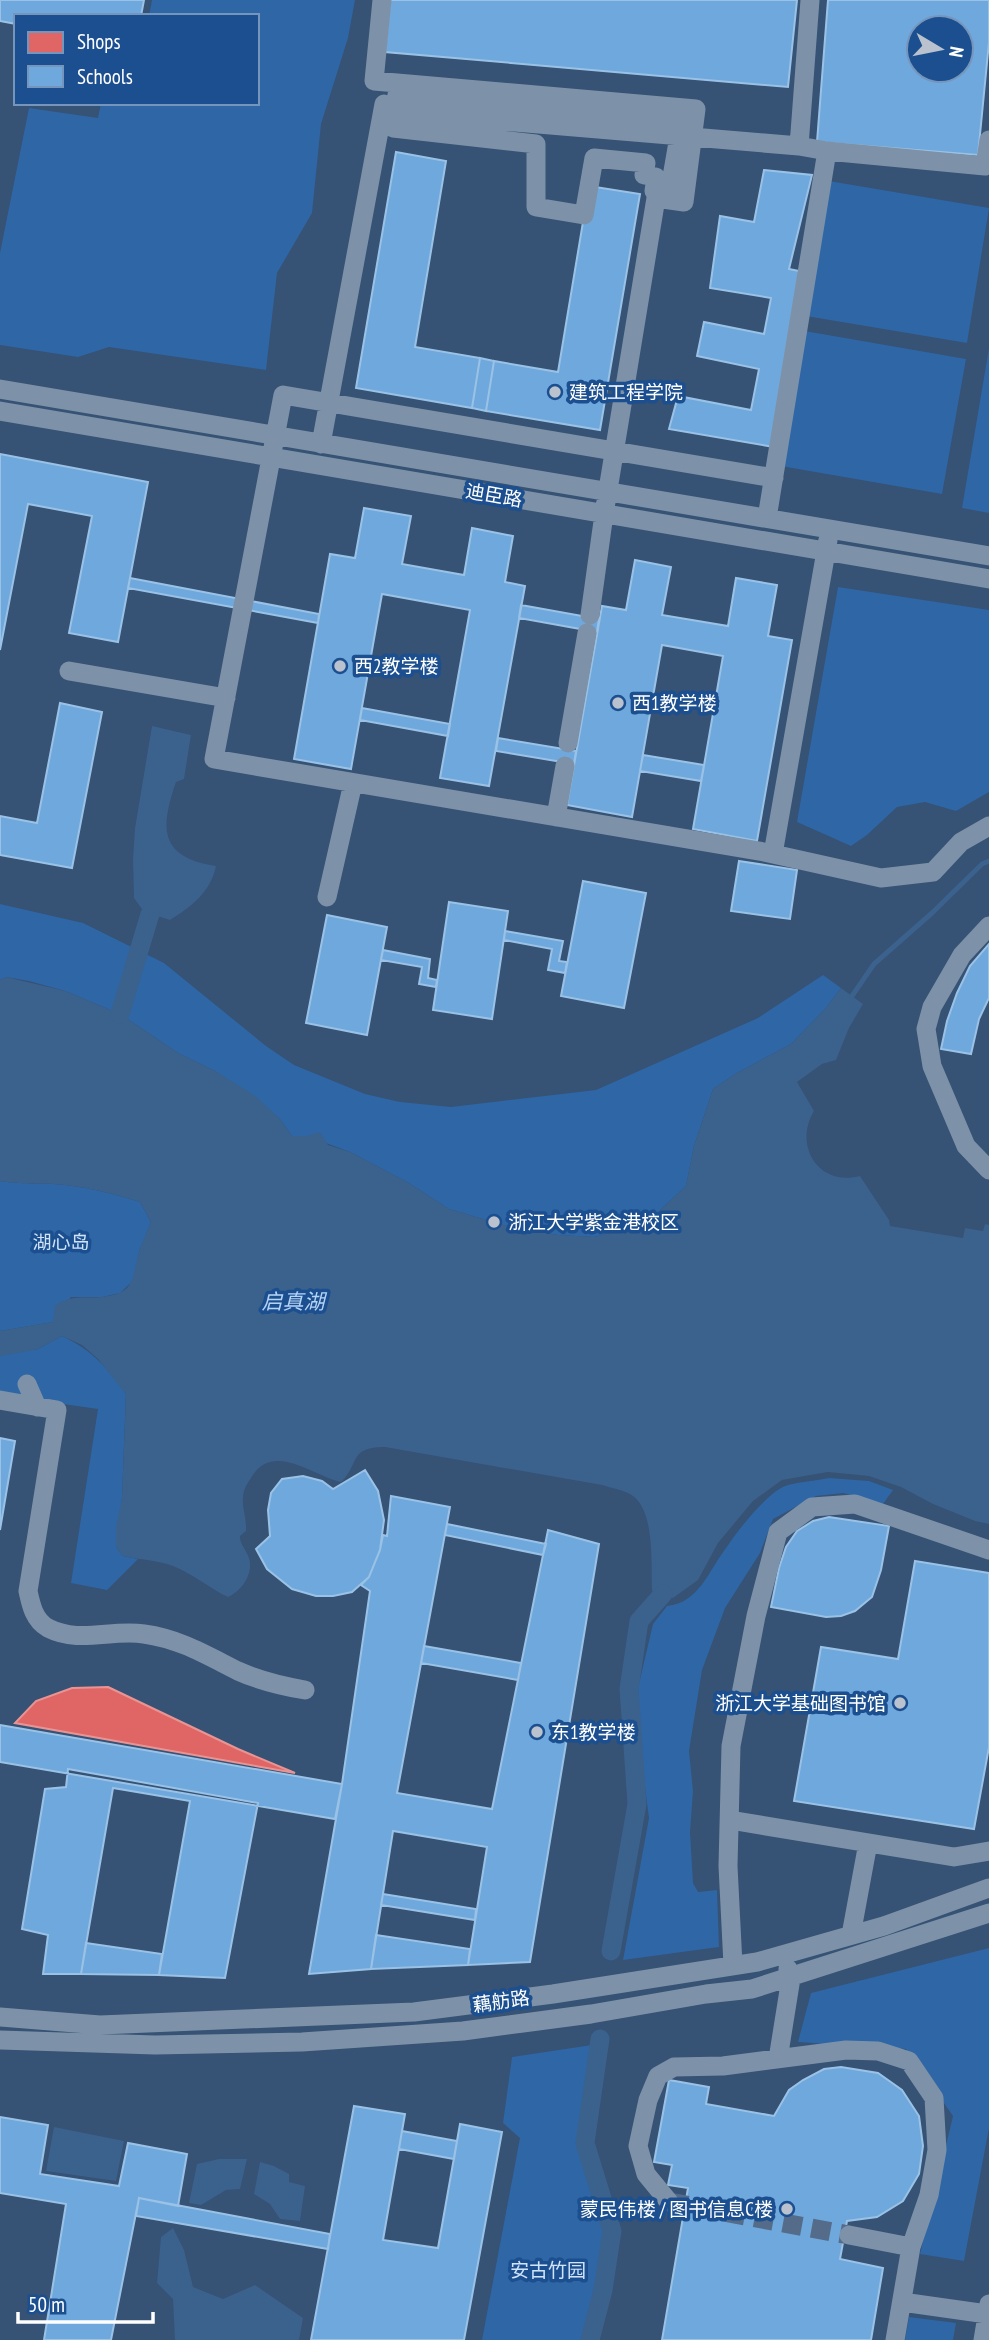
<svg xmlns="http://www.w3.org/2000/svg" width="989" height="2340" font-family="'PT Sans Narrow','Noto Sans SC',sans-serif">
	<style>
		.green { fill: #2f66a5 }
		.water { fill: #3b618d }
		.shops { fill: #e06666; stroke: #e99494; stroke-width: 2 }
		.schools { fill: #6fa8dc; stroke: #9ac2e6; stroke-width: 2; fill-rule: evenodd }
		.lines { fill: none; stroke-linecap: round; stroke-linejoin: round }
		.stream { stroke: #3b618d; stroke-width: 5 }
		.canal { stroke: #3b618d; stroke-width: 19 }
		.minor-tunnel { stroke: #546c89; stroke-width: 19; stroke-dasharray: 19 10; stroke-linecap: butt }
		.minor { stroke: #7d92a8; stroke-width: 19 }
		.poi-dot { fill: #b9c2ce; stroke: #1b4f8f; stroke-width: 2.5 }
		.labels { text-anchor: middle; stroke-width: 7; stroke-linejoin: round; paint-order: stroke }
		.poi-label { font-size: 19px; fill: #fff; stroke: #1b4f8f; text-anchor: start }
		.street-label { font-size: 19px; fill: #fff; stroke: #1b4f8f }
		.park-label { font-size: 19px; fill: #cfe3fa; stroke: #1b4f8f }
		.water-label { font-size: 21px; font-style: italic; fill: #b5d3f5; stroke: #1b4f8f }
	</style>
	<rect width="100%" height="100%" fill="#365274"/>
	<path class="green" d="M152,0H355L348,38L321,124L312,213L277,273L266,370L109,347L78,357L0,345V253L29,108L98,118L101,103H257V16H149Z
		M823,180L989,208L967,343L800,315Z
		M799,330L966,359L942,494L775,465Z
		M989,348V513L962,508Z
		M838,587L989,610V792L956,811L925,802L897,807L867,835L851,846L797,822Z
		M0,904L83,923L164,963L266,1046L294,1065L365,1094L400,1102L451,1107L596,1090L758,1018L823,975L841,988L826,1008L791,1044L737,1073L713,1089L694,1146L686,1186L658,1212L625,1229L594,1237L558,1235L503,1225L449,1209L407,1182L350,1152L307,1136H292L279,1118L215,1071L178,1053L120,1014L65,991L29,981L6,977L0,980Z
		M0,1181C19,1184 36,1183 54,1184C84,1186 112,1193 140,1202L151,1222L139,1252L134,1280L120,1293L102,1297H71L54,1322L0,1331Z
		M62,1336C92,1350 107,1367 126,1394L122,1498L116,1547L123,1556L138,1559L107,1590L71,1583L98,1409L0,1395V1355L38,1349Z
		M829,1478L869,1481L893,1490L883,1504L843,1493L816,1496L773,1519L760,1553L725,1608L702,1670L689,1751L693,1791L690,1832L693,1883L698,1892L717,1890L719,1947L623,1960L649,1818L641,1757L638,1688L653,1624L667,1606C699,1603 709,1570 726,1548C738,1530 763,1498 781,1488C791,1482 816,1481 829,1478Z
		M989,1948V2128L964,2261L920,2254L953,2116L906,2049L798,2042L811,1993Z
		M592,2045L577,2144L606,2232L596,2288L583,2340H482L520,2138L503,2123L512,2057Z
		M909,2317L956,2323L953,2340H905Z"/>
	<path class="water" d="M152,726L191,735L184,779L176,782C160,829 159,857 216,866C211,892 191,907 170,920L144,912L134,898L133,859L135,828Z
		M6,977L65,991L120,1014L178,1053L215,1071L254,1095L279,1118L292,1136H307L320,1132L328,1145L350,1152L407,1182L449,1209L503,1225L558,1235L594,1237L625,1229L658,1212L686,1186L694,1146L713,1089L737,1073L791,1044L826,1008L841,988L863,1004L849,1028L836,1060L822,1064L797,1082L814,1111C793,1146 819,1187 860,1176L889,1220L890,1226L963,1238L965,1228L983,1231L985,1224L989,1225V1524L975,1521L933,1504L901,1487L869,1476L828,1472L782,1480L753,1501L718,1543L698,1580L673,1598L652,1591C651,1565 655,1512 633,1496C625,1490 611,1488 602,1485L385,1447C348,1447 360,1464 341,1482C314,1477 273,1440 251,1478C247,1484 243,1490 243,1498C242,1509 247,1519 246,1531L240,1536C240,1545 246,1549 249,1558C254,1573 242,1591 228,1597C209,1588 193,1574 173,1566C157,1560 140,1560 123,1556L116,1547V1528L122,1498L126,1394L98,1359L82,1345L62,1336L38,1349L2,1356L0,1355V1331L53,1322L55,1305C76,1294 81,1299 102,1297C137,1293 131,1278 139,1252C142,1242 147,1232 151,1222L140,1202C112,1193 84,1186 54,1184C36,1183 19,1184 0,1181V980Z
		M54,2127L124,2141L116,2181L46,2171Z
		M219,2159H247L240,2189L226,2190L201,2205L189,2203L197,2164Z
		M260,2162L274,2166L289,2174V2182L305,2186L300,2221L280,2219L270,2204L254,2194Z
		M173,2228L184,2250L193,2287L223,2299L255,2285L303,2318L299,2340H175L173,2299L157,2283L161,2237Z"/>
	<path class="shops" d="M108,1687L238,1749L295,1773L15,1723L36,1701L72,1688Z"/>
	<path class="schools" d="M0,0H144L141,16H16V24L0,21Z
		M390,0H797L788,87L385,52Z
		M828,0H989V42L978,155L817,142ZM919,28H961V70H919Z
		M396,152L446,161L415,347L480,358L472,408L356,388Z
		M764,170L812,175L789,269L804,272L774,447L669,429L678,396L751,410L759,369L697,356L704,322L764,334L771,298L710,288L720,216L754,222Z
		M589,186L640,194L600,430L486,411L494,361L558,372Z
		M480,358L494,361L486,411L472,408Z
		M0,454L148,482L118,642L69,633L92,516L28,504L0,650Z
		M364,508L411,516L402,564L464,575L472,528L513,536L505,582L525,586L489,786L440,778L470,610L382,594L351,769L294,759L330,554L355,558Z
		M635,560L671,567L662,615L728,626L736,578L777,585L768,636L792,640L757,841L693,829L723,656L662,645L632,817L567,805L602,606L626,610Z
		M130,578L319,614L318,623L128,588Z
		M521,605L599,619L597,632L519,618Z
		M60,703L102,712L72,868L0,855V816L37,823Z
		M362,708L450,724L448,736L360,720Z
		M498,738L576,751L574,764L496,751Z
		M643,755L704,765L701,781L640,771Z
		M739,861L797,870L790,919L731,911Z
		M583,881L646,893L624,1008L561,996Z
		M449,902L508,911L492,1019L433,1010Z
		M327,915L387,927L367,1035L306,1023Z
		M505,931L563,941L559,961L567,962L565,973L548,970L552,949L504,940Z
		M989,944V998L979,1019L971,1054L941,1049L947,1021L957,993L970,966Z
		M383,950L430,959L428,978L437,980L436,987L419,984L422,967L381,960Z
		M0,1438L15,1441L0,1530Z
		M365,1470L378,1491L384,1520L380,1550L369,1577L352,1592L333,1596H316L292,1589L267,1569L256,1549L270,1536L268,1510L271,1493L282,1479L303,1476L322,1481L333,1489Z
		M391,1496L450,1507L397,1793L492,1809L548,1530L599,1544L530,1962L468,1965L487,1847L393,1831L371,1969L309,1974L342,1784L370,1591L361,1585L369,1577L380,1550L383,1535L387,1536Z
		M829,1517L889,1526L881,1570L872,1597L855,1611L841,1616L826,1617L771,1607L779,1568L786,1547L797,1531L813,1521Z
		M447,1524L546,1544L543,1555L445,1535Z
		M915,1561L989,1573V1747L974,1829L794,1801L821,1647L898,1659Z
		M424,1646L521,1663L518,1680L421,1663Z
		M0,1725L342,1784L335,1819L0,1762Z
		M68,1769L258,1803L225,1978L159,1975L190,1801L113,1788L81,1974H43L48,1935L22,1929L45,1789L66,1787Z
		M383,1894L476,1909L475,1920L381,1905Z
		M376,1935L470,1949L468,1965L371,1969Z
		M86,1943L162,1954L159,1975L81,1974Z
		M841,2067L878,2073L902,2090L919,2116L923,2146L919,2174L903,2201L877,2217L847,2221L840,2259L883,2268L871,2340H662L688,2188L668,2185L672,2165L654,2162L669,2080L709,2087L706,2104L774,2116L789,2090L803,2080L824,2069Z
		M354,2106L405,2114L383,2240L438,2248L460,2124L502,2132L464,2340H311Z
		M0,2117L48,2125L40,2174L119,2186L128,2143L187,2154L178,2206L139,2198L111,2340H44L66,2204L0,2193Z
		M402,2131L457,2141L454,2159L399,2149Z
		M139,2198L330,2234L328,2249L136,2216Z"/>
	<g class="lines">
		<path class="stream" d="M852,996L874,964L932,913L982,864L989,861"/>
		<path class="canal" d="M120,1014L150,914
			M611,1951L637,1804L629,1689L639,1621L663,1594
			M590,2340L603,2290L612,2231L585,2143L600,2039"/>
		<path class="minor-tunnel" d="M669,2202L849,2235"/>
		<path class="minor" d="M382,0L374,81L696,109L684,202L656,198L604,514L590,615
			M397,95L682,119L669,194L654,191L656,177L644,175L646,163L594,158L584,215L536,207V144L393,128Z
			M384,111L799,146L827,151
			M799,146L810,0
			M0,389L989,556
			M0,411L989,579
			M321,444L384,104
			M774,478L283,395L214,759L764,852L881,878L933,872L961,842L989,826
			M767,518L827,151L985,166L989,140
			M69,671L226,698
			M568,743L587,633
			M556,817L565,766
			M773,854L828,540
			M327,897L353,783
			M989,926L962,955L932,1007L926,1029L932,1066L966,1146L989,1170
			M27,1384L37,1407
			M0,1400L57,1410L28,1591C31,1605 34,1620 48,1628C79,1644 111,1629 144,1634C180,1639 206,1655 238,1671C260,1681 282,1686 305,1690
			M730,1820L954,1857L989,1851
			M851,1935L868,1843
			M733,1965L728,1866L731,1746L756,1616L778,1532L812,1507L855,1504L989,1550
			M0,2017L100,2025L414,2012L553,1994L757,1962L884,1926L989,1888
			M0,2040L155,2045L302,2042L463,2031L591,2014L706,1994L752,1989L989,1913
			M778,2059L791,1978L788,1969
			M669,2202L646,2174L638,2146L648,2100L658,2076L674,2067L723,2066L846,2050L878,2051L909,2061L934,2098L937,2150L929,2195L911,2247L895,2340
			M849,2235L911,2247
			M902,2302L987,2314
			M983,2340L989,2304"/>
	</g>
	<g class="poi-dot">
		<circle cx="555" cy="392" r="7"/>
		<circle cx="340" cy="666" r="7"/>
		<circle cx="618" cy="703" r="7"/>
		<circle cx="494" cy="1222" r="7"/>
		<circle cx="900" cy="1703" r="7"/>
		<circle cx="537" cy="1732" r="7"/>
		<circle cx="787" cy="2209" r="7"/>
	</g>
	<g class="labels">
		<g class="poi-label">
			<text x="569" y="399">建筑工程学院</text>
			<text x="354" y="673">西2教学楼</text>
			<text x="632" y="710">西1教学楼</text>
			<text x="508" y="1229">浙江大学紫金港校区</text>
			<text x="886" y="1710" text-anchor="end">浙江大学基础图书馆</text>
			<text x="551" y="1739">东1教学楼</text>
			<text x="773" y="2216" text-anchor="end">蒙民伟楼 / 图书信息C楼</text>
		</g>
		<g class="street-label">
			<text transform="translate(494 495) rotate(10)" y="7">迪臣路</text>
			<text transform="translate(501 2001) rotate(-8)" y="7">藕舫路</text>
		</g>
		<g class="park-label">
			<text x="61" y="1249">湖心岛</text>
			<text x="548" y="2277">安古竹园</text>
		</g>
		<g class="water-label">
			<text x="293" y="1309">启真湖</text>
		</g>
	</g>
	<rect x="14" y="14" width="245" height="91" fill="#1b4f8f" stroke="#7695bc" stroke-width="2"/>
	<rect x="28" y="32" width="35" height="21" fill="#e06666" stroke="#7695bc" stroke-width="2"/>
	<text x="77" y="49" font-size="21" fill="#ffffff">Shops</text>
	<rect x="28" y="66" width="35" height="21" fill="#6fa8dc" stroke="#7695bc" stroke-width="2"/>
	<text x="77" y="84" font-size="21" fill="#ffffff">Schools</text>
	<g transform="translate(940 49) rotate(100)"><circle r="33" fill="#1b4f8f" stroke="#7695bc" stroke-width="2"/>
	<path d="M0-5L12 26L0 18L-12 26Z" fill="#b9c2ce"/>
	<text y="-10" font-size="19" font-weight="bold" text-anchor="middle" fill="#ffffff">N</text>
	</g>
	<path d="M18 2312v10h135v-10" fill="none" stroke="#ffffff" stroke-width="3.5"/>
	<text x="28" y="2312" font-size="21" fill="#ffffff" stroke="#1b4f8f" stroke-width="5" paint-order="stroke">50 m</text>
</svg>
